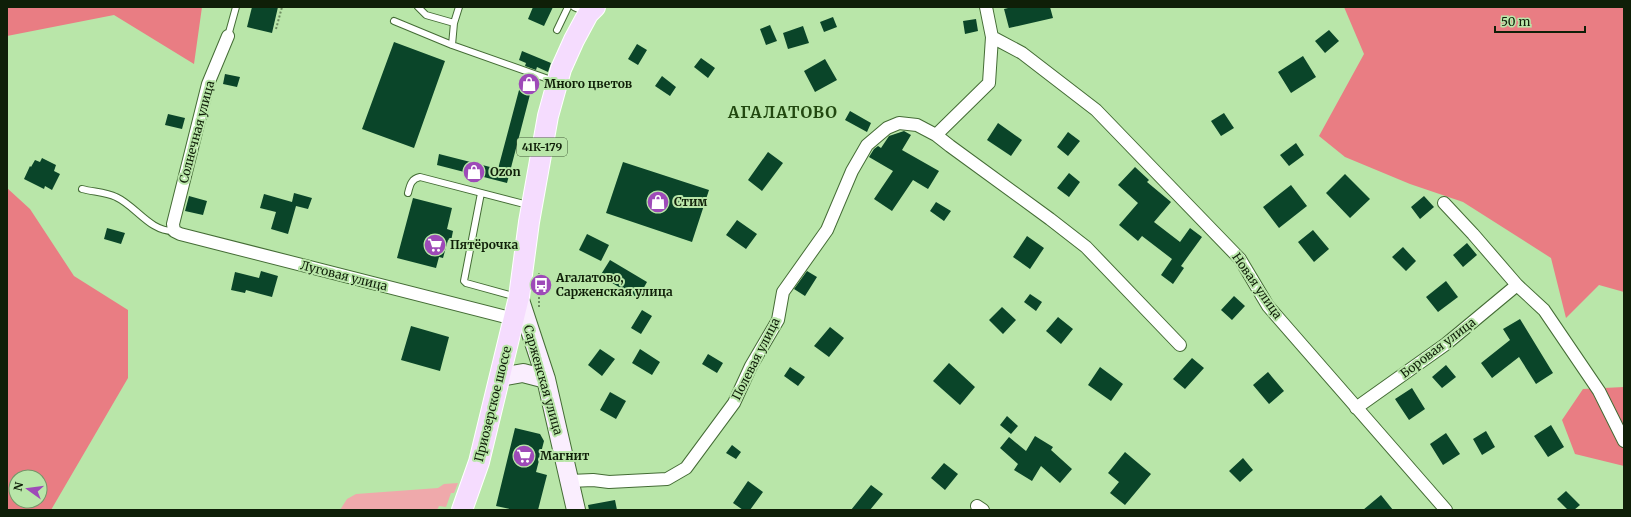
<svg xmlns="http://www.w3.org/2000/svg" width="1631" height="517" font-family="Merriweather,serif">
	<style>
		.green { fill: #efa9ab }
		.forest { fill: #e97d83; fill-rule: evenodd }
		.building { fill: #0a4529 }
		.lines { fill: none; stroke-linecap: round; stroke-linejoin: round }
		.service-casing { stroke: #446c35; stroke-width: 8 }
		.minor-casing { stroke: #446c35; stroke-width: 14 }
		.secondary-casing { stroke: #446c35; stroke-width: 20 }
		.primary-casing { stroke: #fff; stroke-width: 22 }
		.path { stroke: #6d8d61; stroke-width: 2; stroke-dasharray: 2 2; stroke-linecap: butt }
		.service { stroke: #fff; stroke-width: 6 }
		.minor { stroke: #fff; stroke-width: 12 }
		.secondary { stroke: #faeefe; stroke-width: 18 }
		.primary { stroke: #f5dcfe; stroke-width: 20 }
		.labels { text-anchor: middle; stroke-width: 4; stroke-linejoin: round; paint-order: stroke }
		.shield { fill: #b9e6a9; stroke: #425b38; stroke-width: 1 }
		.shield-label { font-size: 11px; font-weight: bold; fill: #0f1f08 }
		.poi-label { font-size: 12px; font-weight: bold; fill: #0f1f08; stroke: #b9e6a9; text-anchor: start }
		.street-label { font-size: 12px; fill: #0f1f08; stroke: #b9e6a9 }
		.district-label { font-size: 16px; font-weight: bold; letter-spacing: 1px; fill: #224810; stroke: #b9e6a9 }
	</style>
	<rect width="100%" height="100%" fill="#b9e6a9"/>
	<path class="green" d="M458,483L454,493H451L446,507L439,506L437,510H340L347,499L356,494L438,488L444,484Z"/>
	<path class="forest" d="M7,7H202L194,64L114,15L7,36Z
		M1344,7H1624V292L1599,285L1566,318L1551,258L1463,202L1410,184L1345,157L1319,136L1364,54Z
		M7,188L30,209L74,276L128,310V378L51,510H7ZM16,477H40V501H16Z
		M1624,387V466L1575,454L1562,420L1583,389Z"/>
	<path class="building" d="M252,7H278L272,33L247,27Z
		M533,7H553L544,26L528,19Z
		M1012,7H1050L1053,18L1009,28L1004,9Z
		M833,17L837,27L824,32L820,22Z
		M976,19L978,31L965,34L963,21Z
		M770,25L777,41L766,45L760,29Z
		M803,26L809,43L788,49L783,33Z
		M1329,30L1339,41L1325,53L1315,41Z
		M394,42L445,61L414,148L362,129Z
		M637,44L647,50L638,65L628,59Z
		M522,51L551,63L548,72L537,67L536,70L525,66L526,63L519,60Z
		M1303,56L1316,77L1291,93L1278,72Z
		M701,58L715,68L708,78L694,67Z
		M825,59L837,80L815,92L804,71Z
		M225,74L240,77L237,87L223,84Z
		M523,75L534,79L507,183L437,165L439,154L498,169Z
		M662,76L676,87L670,96L655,86Z
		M850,111L871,123L867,132L845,120Z
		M1224,113L1234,128L1221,136L1211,121Z
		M168,114L185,118L182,129L165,125Z
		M998,123L1022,140L1011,156L987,140Z
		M904,131L911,135L902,150L939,171L928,189L913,180L892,211L874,199L893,171L869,157L874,149L878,146L881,148L889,136Z
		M1068,132L1080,141L1068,156L1057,147Z
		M1296,143L1304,155L1289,166L1280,155Z
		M768,152L783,163L762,191L748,180Z
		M42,158L56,165L54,171L60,174L52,190L45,186L44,189L24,179L30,166L31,167L35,160L40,162Z
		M623,162L709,190L692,242L606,213Z
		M1135,167L1149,180L1147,182L1171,202L1154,222L1180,242L1190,228L1202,237L1181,266L1184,268L1173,284L1161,275L1172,259L1142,236L1138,241L1119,225L1138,203L1118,185Z
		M1069,173L1080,182L1069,197L1057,188Z
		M1345,174L1370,199L1350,218L1326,193Z
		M1291,185L1307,206L1279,228L1263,207Z
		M294,193L312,198L308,209L296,206L288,234L271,229L276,212L260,208L264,194L292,202Z
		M189,196L207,201L203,215L185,211Z
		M1424,196L1434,207L1420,219L1411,207Z
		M413,198L452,208L447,229L453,231L451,241L448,240L443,258L439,257L436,268L397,258Z
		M936,202L951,211L944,221L930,211Z
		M737,220L757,234L746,249L726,235Z
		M107,228L125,233L121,244L104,239Z
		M1313,230L1329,249L1314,262L1298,242Z
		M587,234L609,245L601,261L579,250Z
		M1027,236L1044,248L1030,269L1013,257Z
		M1467,243L1477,255L1463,267L1453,255Z
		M1403,247L1416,261L1406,271L1392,257Z
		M610,260L647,282L638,298L600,276Z
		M261,271L278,276L272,297L246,290L245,293L231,290L235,272L259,278Z
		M807,271L817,277L805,296L794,289Z
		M1446,281L1458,297L1438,312L1426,297Z
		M1030,294L1042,302L1036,311L1024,302Z
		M1234,296L1245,306L1232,320L1221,310Z
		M1002,307L1016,320L1003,334L989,320Z
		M642,310L652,316L641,334L631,328Z
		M1058,317L1073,329L1061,344L1046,331Z
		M1520,319L1553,373L1536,384L1519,357L1492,378L1481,363L1510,340L1503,329Z
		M411,326L449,337L440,371L401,360Z
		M830,327L844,338L829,357L814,346Z
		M600,349L615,359L602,376L588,365Z
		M640,349L660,362L652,375L632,363Z
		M708,354L723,363L717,373L702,364Z
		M1192,358L1204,368L1185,389L1173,379Z
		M949,363L975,387L960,405L933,381Z
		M1446,365L1456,377L1442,388L1432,377Z
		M790,367L805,377L798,386L784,376Z
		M1100,367L1123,384L1111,401L1088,385Z
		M1268,372L1284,391L1269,404L1253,385Z
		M1412,388L1425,409L1409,420L1395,399Z
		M610,392L626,401L616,419L600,410Z
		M1007,416L1018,426L1011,434L1000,425Z
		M1551,425L1564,447L1548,457L1534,436Z
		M515,428L540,434L544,441L536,472L547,475L538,510H514L496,506Z
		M1486,431L1495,447L1482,455L1473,439Z
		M1446,433L1460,454L1443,465L1430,444Z
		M1035,436L1053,447L1051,450L1072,469L1060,483L1041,466L1032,481L1014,470L1018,464L1000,448L1009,437L1026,451Z
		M732,445L741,452L736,459L726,453Z
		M1125,452L1151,474L1125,505L1110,493L1119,482L1108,473Z
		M1243,458L1253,470L1240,482L1229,471Z
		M944,463L958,474L945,490L931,478Z
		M748,481L763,492L750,510H743L733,503Z
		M871,485L883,494L870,510H851Z
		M1566,491L1580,505L1574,510H1568L1557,499Z
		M1381,495L1393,510H1363Z
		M615,500L617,510H589L588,505Z"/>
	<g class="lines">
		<g class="service-casing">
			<path id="service" d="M418,7L426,15L454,23
				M574,7L585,12
				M394,21L452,45L554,81
				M557,30L568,7
				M228,36L236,7
				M452,45L454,23L459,7
				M82,189C93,192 106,192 116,197C136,206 150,232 174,231
				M408,193C410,185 411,179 420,177L528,205
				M481,193L464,281L466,283L517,297"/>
		</g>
		<g class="minor-casing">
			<path id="minor" d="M986,7L992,37L989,83L936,135L950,146L1050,219L1086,247L1180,345
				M228,36L208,84L173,224L174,231L180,234L514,319
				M992,37L1022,53L1096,110L1240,259L1268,306L1446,510
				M1444,203L1473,234L1517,285L1544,310L1599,391L1624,441
				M1356,408L1446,344L1517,285
				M570,481L593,480L609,482L667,479L686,468L734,403L751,366L778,320L783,292L827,230L852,171L867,145L887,128L899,123L917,125L936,135
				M977,506L983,510"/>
		</g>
		<g class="secondary-casing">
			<path id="secondary" d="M519,297L546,379L576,510
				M500,377L523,373L546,379"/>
		</g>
		<g class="primary-casing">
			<path id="primary" d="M462,510L479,462L519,297L529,222L548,116L561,69L574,40L588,14L595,7"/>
		</g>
		<path class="path" d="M276,29L282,7
			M539,273V309"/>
		<use href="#service" class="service"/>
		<use href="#minor" class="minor"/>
		<use href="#secondary" class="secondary"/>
		<use href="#primary" class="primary"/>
	</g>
	<defs>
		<g id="shop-disc" transform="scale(1.15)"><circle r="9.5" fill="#9e4ab8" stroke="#b9e6a9"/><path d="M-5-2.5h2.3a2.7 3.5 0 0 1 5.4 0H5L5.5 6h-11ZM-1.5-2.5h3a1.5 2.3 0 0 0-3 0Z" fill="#fff"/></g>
		<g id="supermarket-disc" transform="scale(1.15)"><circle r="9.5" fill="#9e4ab8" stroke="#b9e6a9"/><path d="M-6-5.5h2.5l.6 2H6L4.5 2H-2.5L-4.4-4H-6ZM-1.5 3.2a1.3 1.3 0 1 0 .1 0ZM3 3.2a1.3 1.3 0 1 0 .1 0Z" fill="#fff"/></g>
		<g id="bus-disc" transform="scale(1.15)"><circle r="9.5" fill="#9e4ab8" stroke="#b9e6a9"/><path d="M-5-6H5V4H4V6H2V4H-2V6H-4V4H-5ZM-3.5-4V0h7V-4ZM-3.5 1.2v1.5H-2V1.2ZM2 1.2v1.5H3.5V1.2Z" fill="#fff"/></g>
	</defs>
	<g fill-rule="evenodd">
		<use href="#shop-disc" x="529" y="84"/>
		<use href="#shop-disc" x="474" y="172"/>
		<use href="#shop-disc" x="658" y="202"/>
		<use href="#supermarket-disc" x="435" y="245"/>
		<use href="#bus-disc" x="541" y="285"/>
		<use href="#supermarket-disc" x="524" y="456"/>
	</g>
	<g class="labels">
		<rect class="shield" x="517" y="138" width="50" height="18" rx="3"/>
		<g class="shield-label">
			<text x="542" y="151">41К-179</text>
		</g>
		<g class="poi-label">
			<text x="544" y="88">Много цветов</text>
			<text x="490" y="176">Ozon</text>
			<text x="674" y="206">Стим</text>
			<text x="450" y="249">Пятёрочка</text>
			<text x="556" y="282">Агалатово,<tspan x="556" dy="14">Сарженская улица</tspan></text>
			<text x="540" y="460">Магнит</text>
		</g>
		<g class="street-label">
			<text transform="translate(197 132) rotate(-75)" y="4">Солнечная улица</text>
			<text transform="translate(344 276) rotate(14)" y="4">Луговая улица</text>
			<text transform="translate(1257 286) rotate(55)" y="4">Новая улица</text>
			<text transform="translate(1438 348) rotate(-37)" y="4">Боровая улица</text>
			<text transform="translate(756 359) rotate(-63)" y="4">Полевая улица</text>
			<text transform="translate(543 380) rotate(74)" y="4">Сарженская улица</text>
			<text transform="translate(493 404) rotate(-76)" y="4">Приозерское шоссе</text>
		</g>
		<g class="district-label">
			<text x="783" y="118">АГАЛАТОВО</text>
		</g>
	</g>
	<rect width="1631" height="517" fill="none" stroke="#0f1f08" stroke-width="16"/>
	<g transform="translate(28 489) rotate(284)"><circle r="19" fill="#b9e6a9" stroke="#759669"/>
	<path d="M0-3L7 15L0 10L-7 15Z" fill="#9e4ab8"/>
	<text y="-6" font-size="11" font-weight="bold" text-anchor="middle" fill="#0f1f08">N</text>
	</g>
	<path d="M1495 26v6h90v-6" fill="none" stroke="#0f1f08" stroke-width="2"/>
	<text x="1501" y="26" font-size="12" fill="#0f1f08" stroke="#b9e6a9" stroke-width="3" paint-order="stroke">50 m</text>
</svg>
